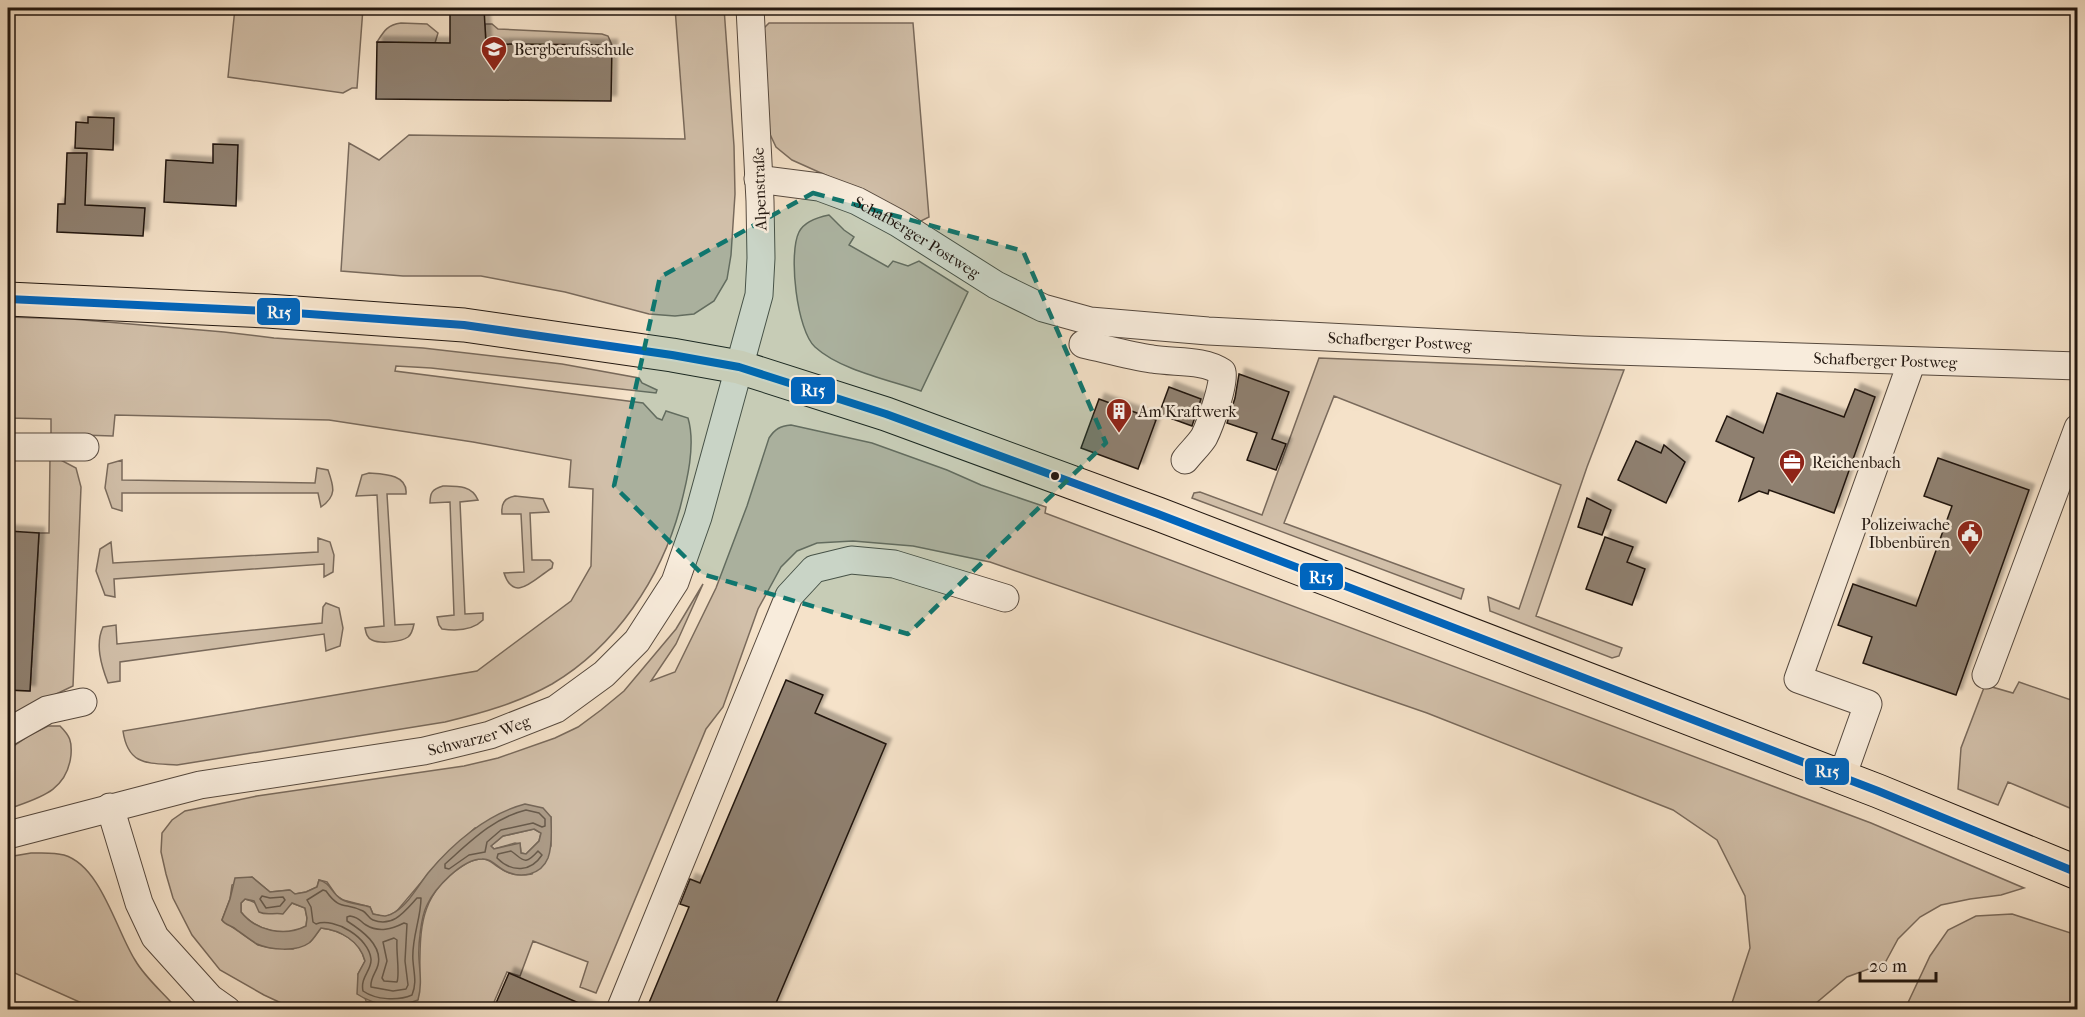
<svg xmlns="http://www.w3.org/2000/svg" width="2085" height="1017" font-family="'IM FELL French Canon',serif">
	<style>
		.green { fill: #d1bfa9; stroke: #796a5c; stroke-width: 1.5; fill-rule: evenodd }
		.water { fill: #ad9d8a; stroke: #756759; stroke-width: 1.5; fill-rule: evenodd }
		.lines { fill: none; stroke-linecap: round; stroke-linejoin: round }
		.shore { stroke: #675a4c; stroke-width: 1.5 }
		.building { fill: #8f8070; stroke: #21160f; stroke-width: 1.5; filter: url(#shadow) }
		.minor-casing { stroke: #56493e; stroke-width: 29 }
		.major-casing { stroke: #21160f; stroke-width: 35 }
		.minor { stroke: #f8ecdc; stroke-width: 27 }
		.major { stroke: #f5e2c9; stroke-width: 33 }
		.bus-1-casing { stroke: #f8ecdc; stroke-width: 12 }
		.bus-1 { stroke: #0065bd; stroke-width: 8 }
		.marked { fill: #0f766e; fill-opacity: 0.2; stroke: #0f766e; stroke-width: 4.5; stroke-dasharray: 12 8; stroke-linejoin: round }
		.bus-dot { fill: #21160f; stroke: #f8ecdc; stroke-width: 2 }
		.labels { text-anchor: middle; stroke-width: 5; stroke-linejoin: round; paint-order: stroke }
		.poi-label { font-size: 16px; fill: #21160f; stroke: #f8ecdc; text-anchor: start }
		.street-label { font-size: 16px; fill: #21160f; stroke: #f8ecdc }
		.line-badge { stroke: #f8ecdc; stroke-width: 2 }
		.badge-label { font-size: 16px; text-anchor: middle; font-weight: bold; fill: #fff }
	</style>
	<defs>
		<filter id="shadow"><feDropShadow dx="5.5" dy="-5.5" stdDeviation="1.5" flood-color="#0004"/></filter>
	</defs>
	<rect width="100%" height="100%" fill="#f5e2c9"/>
	<filter id="stains"><feTurbulence type="fractalNoise" baseFrequency=".00333" numOctaves="4"/><feColorMatrix values="0 0 0 0 .2 0 0 0 0 .09 0 0 0 0 .02 0 0 0 .5 -.17"/></filter>
	<radialGradient id="worn" r=".72"><stop offset=".6" stop-color="#630" stop-opacity="0"/><stop offset="1" stop-color="#630" stop-opacity=".3"/></radialGradient>
	<path class="green" d="M235,8H363L357,88H352L343,93L228,77Z
		M675,8H724L734,146L735,194L731,255L727,279L714,301L694,314L675,316L649,314L565,292L481,276H403L341,271L349,143L379,160L409,135L685,139Z
		M401,23L427,24L438,33L435,43L377,42C384,31 387,25 401,23Z
		M769,23H913L929,217L917,223L841,182L792,160L776,147L768,130L762,30Z
		M485,24H492L498,29L602,34L608,36L612,45L486,44Z
		M829,215L844,230L854,237L849,245L888,267L893,261L908,266L919,261L968,292L921,391C889,380 840,370 815,347C797,331 788,254 799,232C804,222 819,217 829,215Z
		M8,317L72,319L224,332L274,338L423,348L562,364L639,378L642,383L657,390L656,393L431,368L396,366L395,371L643,403L657,418L662,420L666,411L688,418C696,445 687,481 680,508C661,578 616,646 552,684C518,703 482,713 445,722L177,765C148,763 128,766 123,731L477,671L571,601L591,566L593,489L569,487L571,460L473,442L329,420L115,415L113,436L51,434V419L8,418Z
		M1319,358L1624,370L1587,467L1536,616L1622,648L1619,656L1612,658L1490,611L1488,597L1519,609L1561,485L1334,396L1284,523L1464,589L1461,599L1192,498L1194,493L1200,492L1262,515Z
		M791,425L872,443L947,470L981,485L1046,507L1045,513L1871,823L2024,888L2001,895L1970,899L1941,905L1920,917L1898,939L1885,963L1847,977L1809,1009H1730L1750,948L1745,896L1717,840L1673,810L1427,713L990,562L913,546L853,541L817,543L797,551L781,567L758,609L723,707L706,729L596,993L580,987L588,962L533,941L520,976L507,972L491,1009H294L264,995L220,970L192,935L173,898L166,874L161,852L162,833L172,820L185,811L257,796L464,766L498,758L555,738L578,727L601,710L624,691L676,629L703,584L676,644L651,681L675,672L716,588L747,506L769,438C775,429 780,426 791,425ZM551,817V846L532,874C519,876 509,875 498,867C492,863 490,859 482,859C471,859 462,866 454,872C409,907 424,953 418,999C400,1007 385,1004 366,1001L358,974L365,961C360,941 341,930 321,928L310,942L293,949L272,948L258,945L222,920L230,899L232,885L252,877L270,892L289,890L295,894L306,892L317,887L319,880L327,882L336,895L343,900L370,907L373,914L385,917L396,912L440,860L475,828Z
		M50,458H57L76,468L81,487L73,686L8,717V690L30,691L39,533H49Z
		M122,460V480L315,483L317,468L328,470C334,487 337,496 321,507L318,493H122V511L112,508L105,488L108,464Z
		M369,473C383,474 408,474 406,494H387L395,625L414,624C413,629 412,634 408,637C401,642 380,644 372,640C367,638 366,633 365,628L384,626L377,495L356,496L362,475Z
		M443,486C457,486 472,485 478,500L460,502L465,614L483,613V620C473,630 456,631 442,629L439,625L437,617L454,615L450,502L430,503C430,493 432,489 443,486Z
		M515,496L543,499L549,512L530,513L532,560H550L553,563L552,568C534,579 514,604 504,573L524,572L521,514H502C501,504 504,498 515,496Z
		M318,538L330,542L334,555L333,572L324,577V564L114,579L115,597L105,595L96,571L100,549L111,542L113,563L318,552Z
		M326,603L339,608L343,628L340,646L326,651L324,634L120,662V681L108,683C101,665 95,644 103,627L116,625L117,644L322,623L323,607Z
		M2019,682L2077,702V811L2008,782L1998,805L1958,789L1961,748L1985,685L2013,693Z
		M48,726H60C70,736 72,741 71,755C67,792 38,798 8,809V750L30,735Z
		M534,829L541,833L539,841L526,854L521,853L520,844L515,843L494,849L491,846L503,836Z
		M31,853C42,853 53,852 64,855C101,866 116,930 135,960C146,979 164,993 177,1009H95L8,970V857Z
		M245,899C262,903 275,920 292,903L305,908L307,918L306,927C284,937 256,931 241,912V903Z
		M2012,914L2077,935V1009H1905L1930,956L1948,930L1976,916Z"/>
	<path class="water" d="M525,804L543,808L551,817C551,830 553,845 548,858C541,875 521,879 505,871C497,867 491,858 482,859C462,859 435,888 427,905C421,917 418,945 419,959C420,974 422,985 418,1000C398,1008 375,1006 357,994L358,974L365,961C360,941 340,930 321,928C317,933 314,939 309,943C297,952 270,950 257,944C250,940 244,935 237,930C232,925 226,926 222,920L230,899L235,878L252,877L270,892L290,890L295,894L306,892L317,887L319,880C331,883 331,893 341,899C349,904 361,904 370,907L373,914C382,916 387,918 395,912C409,903 418,886 428,873C453,843 487,814 525,804ZM534,829L541,833L539,841L526,854L521,853L520,843L494,849L491,846L503,836ZM245,899L254,901L259,912C267,916 275,912 283,914L292,903L305,908L307,918L306,926C284,937 256,931 241,912V903Z"/>
	<g class="lines">
		<path class="shore" d="M526,810L539,813L545,819V826L542,827L533,823L501,830L487,842L485,852L469,855L449,869L445,868V864C470,842 493,818 526,810Z
			M511,851C523,859 524,867 538,851L542,855C531,872 512,873 497,858L498,854Z
			M323,890L326,891C340,911 345,902 363,911C367,913 368,918 373,920C393,928 405,911 417,898H421C421,919 411,939 413,961C414,974 417,983 412,995C398,1001 376,1000 363,991C360,977 372,970 371,959C369,938 335,917 316,924L313,922L311,907L307,900Z
			M262,896L270,898L283,897L285,900L280,906L266,908L260,899Z
			M350,916C361,918 359,921 366,925C379,933 392,929 404,923L407,924L405,961L408,985L406,989L393,991L371,987C370,978 376,973 378,965C383,945 361,930 347,921V917Z
			M394,938L397,940C396,952 400,974 397,982L384,981L382,978L387,961L383,942Z"/>
	</g>
	<path class="building" d="M450,8H484L486,44L612,45L611,101L376,99L377,42L450,43Z
		M88,117L114,118L113,150L75,148L76,122L88,123Z
		M213,144L238,145L236,206L164,202L166,160L213,163Z
		M67,153H87L85,205L145,208L143,236L57,232L58,204H65Z
		M1239,374L1289,392L1272,439L1286,444L1276,470L1247,460L1257,433L1227,423L1235,398Z
		M1169,387L1201,399L1192,426L1159,414Z
		M1855,389L1875,397L1834,513L1769,490L1768,494L1759,491L1739,501L1754,458L1716,441L1727,416L1763,433L1777,393L1844,417Z
		M1099,399L1156,420L1138,469L1081,448Z
		M1636,441L1661,453L1664,445L1685,462L1666,503L1618,480Z
		M1938,458L2029,490L1956,695L1863,663L1872,637L1838,625L1853,584L1916,606L1952,506L1924,496Z
		M1587,498L1611,510L1602,535L1578,527Z
		M8,531L39,533L30,691L8,690Z
		M1605,537L1633,547L1627,562L1645,569L1632,605L1586,589Z
		M786,680L823,695L815,713L886,744L773,1010H646L689,907L680,904L690,879L700,883Z
		M509,973L595,1010H493Z"/>
	<g class="lines">
		<g class="minor-casing">
			<g id="minor">
				<path id="s1" d="M758,179L819,187L857,201L898,223L996,285L1043,308L1090,321L1208,331L1584,350L2078,366"/>
				<path d="M1083,344C1106,349 1129,356 1152,359C1175,363 1203,359 1222,372C1225,383 1210,425 1204,437C1199,445 1191,452 1185,460"/>
				<path d="M8,447H85"/>
				<path d="M1986,675L2078,428"/>
				<path d="M8,732L47,710L83,702"/>
				<path d="M1842,777L1868,704L1798,679L1912,361"/>
				<path d="M110,807L139,903L155,937L210,998L227,1010"/>
				<path id="s2" d="M8,835L200,785L424,751L490,735L556,709L604,674L637,641L675,582L698,517L759,295L761,258L760,201L750,8"/>
				<path d="M620,1010L789,596L814,569L851,560L894,564L1005,598"/>
			</g>
		</g>
		<g class="major-casing">
			<path id="major" d="M8,299L267,311L464,325L672,355L739,367L886,414L1158,514L1878,791L2078,873"/>
		</g>
		<use href="#minor" class="minor"/>
		<use href="#major" class="major"/>
		<g class="bus-1-casing">
			<path id="bus-1" d="M8,299L267,311L464,325L672,355L739,367L886,414L1158,514L1878,791L2078,873"/>
		</g>
		<use href="#bus-1" class="bus-1"/>
	</g>
	<path class="marked" d="M813,193L1023,251L1106,443L908,634L702,574L614,486L660,277Z"/>
	<defs>
		<g id="school-pin" transform="scale(1.35)"><path d="M0 17L-7.5 6A9.5 9.5 0 1 1 7.5 6Z" fill="#8f2418" stroke="#f8ecdc"/><path d="M0-5L7-2L0 1L-7-2ZM-4 1L0 2.5L4 1V4Q0 6-4 4Z" fill="#fff"/></g>
		<g id="building-pin" transform="scale(1.35)"><path d="M0 17L-7.5 6A9.5 9.5 0 1 1 7.5 6Z" fill="#8f2418" stroke="#f8ecdc"/><path d="M-4-6H4V6H1V3H-1V6H-4ZM-2.5-4.3h1.7v1.8h-1.7ZM.8-4.3h1.7v1.8H.8ZM-2.5-1h1.7V.8h-1.7ZM.8-1h1.7V.8H.8Z" fill="#fff"/></g>
		<g id="office-pin" transform="scale(1.35)"><path d="M0 17L-7.5 6A9.5 9.5 0 1 1 7.5 6Z" fill="#8f2418" stroke="#f8ecdc"/><path d="M-6-3h4V-5.5h4V-3h4V5H-6ZM-1-4.5V-3h2v-1.5ZM-6 0V1H6V0Z" fill="#fff"/></g>
		<g id="civic-pin" transform="scale(1.35)"><path d="M0 17L-7.5 6A9.5 9.5 0 1 1 7.5 6Z" fill="#8f2418" stroke="#f8ecdc"/><path d="M-.6-6.5H3V-4.5H.6V-3L4-1V1h2V6H-6V1h2V-1L-.6-3ZM-1.2 2.5V6h2.4V2.5Z" fill="#fff"/></g>
	</defs>
	<g fill-rule="evenodd">
		<use href="#school-pin" x="494" y="49"/>
		<use href="#building-pin" x="1119" y="411"/>
		<use href="#office-pin" x="1792" y="462"/>
		<use href="#civic-pin" x="1970" y="533"/>
	</g>
	<circle class="bus-dot" cx="1055" cy="476" r="5"/>
	<g class="labels">
		<g class="poi-label">
			<text x="514" y="55">Bergberufsschule</text>
			<text x="1138" y="417">Am Kraftwerk</text>
			<text x="1812" y="468">Reichenbach</text>
			<text x="1950" y="530" text-anchor="end">Polizeiwache<tspan x="1950" dy="18">Ibbenbüren</tspan></text>
		</g>
		<g class="street-label">
			<text transform="translate(759 189) rotate(-92)" y="6">Alpenstraße</text>
			<text dy="6" stroke="none"><textPath href="#s1" startOffset="172">Schafberger Postweg</textPath></text>
			<text dy="6" stroke="none"><textPath href="#s1" startOffset="676">Schafberger Postweg</textPath></text>
			<text dy="6" stroke="none"><textPath href="#s1" startOffset="1162">Schafberger Postweg</textPath></text>
			<text dy="6" stroke="none"><textPath href="#s2" startOffset="482">Schwarzer Weg</textPath></text>
		</g>
	</g>
	<g class="line-badge">
		<rect x="256" y="297" width="45" height="29" rx="6" fill="#0065bd"/>
		<rect x="790" y="376" width="46" height="29" rx="6" fill="#0065bd"/>
		<rect x="1299" y="562" width="45" height="29" rx="6" fill="#0065bd"/>
		<rect x="1804" y="757" width="46" height="29" rx="6" fill="#0065bd"/>
	</g>
	<g class="badge-label">
		<text x="279" y="318">R15</text>
		<text x="813" y="396">R15</text>
		<text x="1321" y="583">R15</text>
		<text x="1827" y="777">R15</text>
	</g>
	<rect width="2085" height="1017" fill="none" stroke="#f5e2c9" stroke-width="30"/>
	<rect x="9" y="9" width="2067" height="999" fill="none" stroke="#21160f" stroke-width="3"/>
	<rect x="15" y="15" width="2055" height="987" fill="none" stroke="#21160f" stroke-width="1.5"/>
	<path d="M1860 972v9h76v-9" fill="none" stroke="#21160f" stroke-width="3"/>
	<text x="1869" y="972" font-size="18" fill="#21160f" stroke="#f8ecdc" stroke-width="4.5" paint-order="stroke">20 m</text>
	<rect width="100%" height="100%" filter="url(#stains)"/>
	<rect width="100%" height="100%" fill="url(#worn)"/>
</svg>
